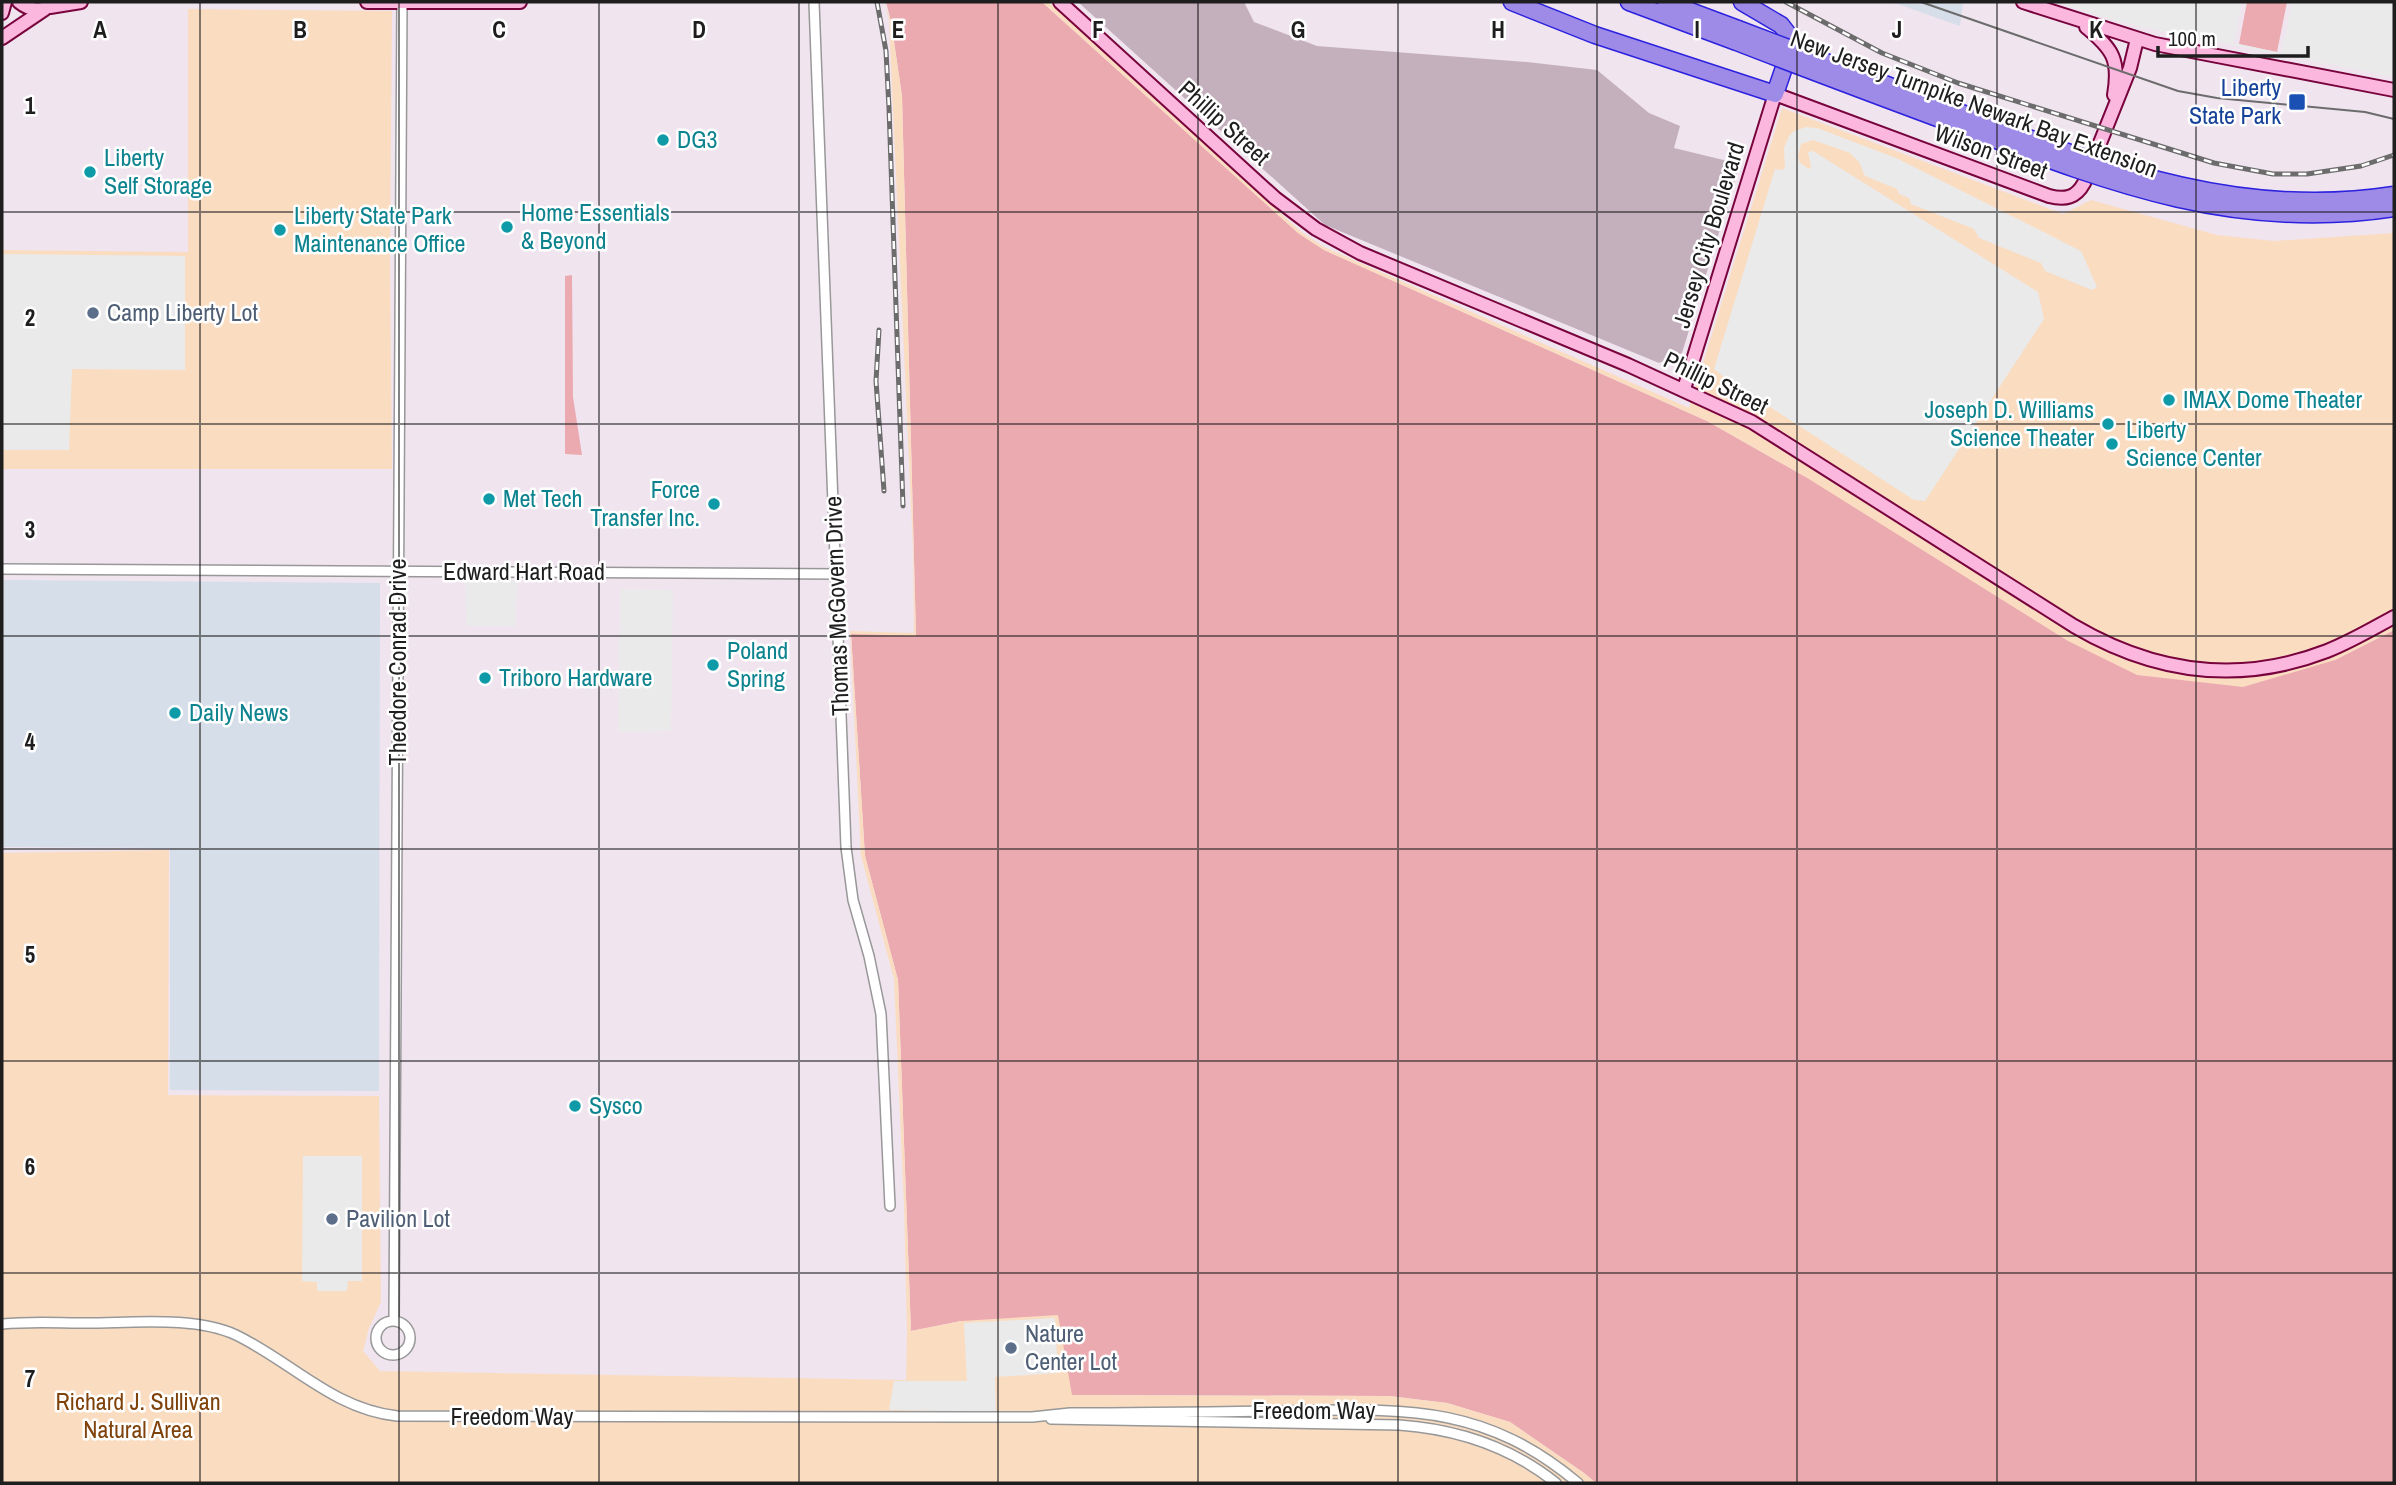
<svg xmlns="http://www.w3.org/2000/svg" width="2396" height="1485" font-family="'Archivo Narrow',sans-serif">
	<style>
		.industrial { fill: #d6dee9 }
		.construction { fill: #c4b0bc }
		.grass { fill: #eba9b0 }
		.park { fill: #fadcc1 }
		.parking { fill: #eaeaea }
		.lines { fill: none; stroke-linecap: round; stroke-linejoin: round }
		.street-casing { stroke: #989898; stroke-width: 12 }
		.secondary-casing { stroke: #78033d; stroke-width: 16 }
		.highway-casing { stroke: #2b21de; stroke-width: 19 }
		.street { stroke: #fff; stroke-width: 9 }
		.secondary { stroke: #fbb7dd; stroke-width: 12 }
		.highway { stroke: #9e8be8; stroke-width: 16 }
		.tram { stroke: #6c6c6c; stroke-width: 2 }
		.rail-casing { stroke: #6c6c6c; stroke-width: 5 }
		.rail { stroke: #fff; stroke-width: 2.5; stroke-dasharray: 8; stroke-linecap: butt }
		.highway-bridge-casing { stroke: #2b21de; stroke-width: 19; stroke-linecap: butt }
		.highway-bridge { stroke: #9e8be8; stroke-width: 16 }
		.grid { fill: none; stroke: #1e1e1e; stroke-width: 2; stroke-opacity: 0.55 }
		.transit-dot { fill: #1a4fb4; stroke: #fff; stroke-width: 2.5 }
		.culture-dot { fill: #0f9aa8; stroke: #fff; stroke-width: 2.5 }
		.service-dot { fill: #5c6f8a; stroke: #fff; stroke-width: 2.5 }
		.labels { text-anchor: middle; stroke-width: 5; stroke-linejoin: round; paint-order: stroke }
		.transit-label { font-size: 24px; fill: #164399; stroke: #fff; text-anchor: end }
		.street-label { font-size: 24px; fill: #1e1e1e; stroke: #fff }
		.culture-label { font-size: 24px; fill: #0d838f; stroke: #fff; text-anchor: start }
		.service-label { font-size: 24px; fill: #4e5e75; stroke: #fff; text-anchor: start }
		.park-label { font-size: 24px; fill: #7f420a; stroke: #fff }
		.grid-label { font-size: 23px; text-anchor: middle; font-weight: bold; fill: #1e1e1e; stroke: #fff; stroke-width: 5; stroke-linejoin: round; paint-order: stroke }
	</style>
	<rect width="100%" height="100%" fill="#f0e4ef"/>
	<path class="industrial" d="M1892,2H1958L1963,4L1960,26Z
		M2,580L380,583L379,1091L170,1090V848L2,847Z"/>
	<path class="construction" d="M1078,2H1244L1254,22L1317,46L1527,62L1597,70L1649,113L1680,126L1674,148L1740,164L1682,353L1659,363L1325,225Z"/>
	<path class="grass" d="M886,2H1042L1298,233L1324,250L1707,421L1804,476L2335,660L2394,630V1483H1596L1584,1473L1510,1422L1447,1403L1389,1396L1072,1395L961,1321L911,1331L898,980L865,856L851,633L916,635L902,96L891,21Z
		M2247,2H2287L2277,52L2239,44Z
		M572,275L573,397L582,455L565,454V276Z"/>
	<path class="park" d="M884,2L891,21L902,96L916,636L851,634L865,856L898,980L911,1331L961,1321L1058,1315L1072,1395L1389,1396L1447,1403L1510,1422L1584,1473L1596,1483H2V853L169,850L168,1095L379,1096L381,1302L369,1328L363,1351L380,1371L906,1380L907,1332L904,1206L894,979L861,856L850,631L914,633L913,550L889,20Z
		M1042,2H1049L1300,231L1324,247L1689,408L1782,108L2063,214L2091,200L2217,235L2274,241L2394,233V630L2335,660L2243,687L2137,675L2068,641L1804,476L1707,421L1324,250L1298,233Z
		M188,9L392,11L390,261L392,469H2V250L188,252Z"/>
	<path class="parking" d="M2058,2H2242L2234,43L2281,53L2292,2H2394V77L2160,31L2109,19Z
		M1806,127L1817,128L1896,158L2081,251L2097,287L2092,290L2045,271L2041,263L1979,238L1974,229L1911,204L1909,198L1899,194L1897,189L1865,176L1859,162L1850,153L1813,140L1801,144L1798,157L1800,163L1809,169L1811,167L1808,152L1813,151L2038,292L2044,319L1925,501L1914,500L1725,378L1714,369L1775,169L1782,170L1785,168L1784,148L1789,136L1794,131Z
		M2,254L185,256V370L72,369L69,450H2Z
		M465,580H517L516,626H466Z
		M620,589L673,590L671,731L618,732Z
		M303,1156H362V1281H348L347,1291H317V1282L302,1281Z
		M1055,1318L1058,1373L995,1377L996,1412L889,1410L894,1381H967L964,1323Z"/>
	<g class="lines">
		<g class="street-casing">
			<path id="street" d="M814,2L846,847L853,900L869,956L881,1014L890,1206
				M2,569L837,574
				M394,1321L402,2
				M376 1338a17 17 0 1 1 34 0a17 17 0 1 1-34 0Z
				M2,1324C30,1321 59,1323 87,1323C132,1323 195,1316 236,1335C292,1362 333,1409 397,1416L974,1417H1032L1070,1413C1137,1413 1205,1412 1272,1411C1394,1410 1478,1399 1578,1483
				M1051,1419L1399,1425C1456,1429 1511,1447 1556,1483"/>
		</g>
		<g class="secondary-casing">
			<path id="secondary" d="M19,2C31,12 44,12 56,2
				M367,2H520
				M1060,2L1275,198L1316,229L1360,253L1628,365L1752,422L2074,626C2154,673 2239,685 2327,651C2350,642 2372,629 2394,617
				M2023,2L2155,44L2394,90
				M50,7L81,2
				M2,13L5,2
				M2086,27C2113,49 2120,60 2114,95
				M2,38L45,9
				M1684,389L1775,94L2049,196C2065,200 2076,198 2084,183L2130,68L2137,39"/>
		</g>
		<g class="highway-casing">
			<path id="highway" d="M1512,2L1595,35L1775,94L1790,50L1791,38L1781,25L1742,2
				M1629,2L1734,41
				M1666,2L1738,29"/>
		</g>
		<use href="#street" class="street"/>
		<use href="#secondary" class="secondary"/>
		<use href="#highway" class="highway"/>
		<path class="tram" d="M1921,2L2178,91L2217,98L2365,112L2394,119"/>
		<g class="rail-casing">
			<path id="rail" d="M877,2L886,51L889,108L903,506
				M1786,2L1882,53L1958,83L2214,163L2273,174H2307L2361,166L2394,155
				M879,330L876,381L884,491"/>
		</g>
		<use href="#rail" class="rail"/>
		<g class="highway-bridge-casing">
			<path id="highway-bridge" d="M1738,29C1816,58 1894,88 1972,117C2113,170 2240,219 2394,195
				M1734,41C1811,71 1889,100 1967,129C2112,184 2236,232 2394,208"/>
		</g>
		<use href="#highway-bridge" class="highway-bridge"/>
	</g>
	<path class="grid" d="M200,2V1483M399,2V1483M599,2V1483M799,2V1483M998,2V1483M1198,2V1483M1398,2V1483M1597,2V1483M1797,2V1483M1997,2V1483M2196,2V1483M2,212H2394M2,424H2394M2,636H2394M2,849H2394M2,1061H2394M2,1273H2394"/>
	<rect class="transit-dot" x="2288" y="93" width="18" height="18" rx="3.5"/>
	<g class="culture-dot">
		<circle cx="663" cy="140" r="7"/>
		<circle cx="90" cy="172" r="7"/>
		<circle cx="507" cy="227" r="7"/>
		<circle cx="280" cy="230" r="7"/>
		<circle cx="2169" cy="400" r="7"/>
		<circle cx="2108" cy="424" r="7"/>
		<circle cx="2112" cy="444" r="7"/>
		<circle cx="489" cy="499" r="7"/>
		<circle cx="714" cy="504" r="7"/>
		<circle cx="713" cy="665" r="7"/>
		<circle cx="485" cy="678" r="7"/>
		<circle cx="175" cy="713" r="7"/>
		<circle cx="575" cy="1106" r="7"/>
	</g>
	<g class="service-dot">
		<circle cx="93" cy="313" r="7"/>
		<circle cx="332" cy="1219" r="7"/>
		<circle cx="1011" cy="1348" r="7"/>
	</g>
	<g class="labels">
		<g class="transit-label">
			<text x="2281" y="96">Liberty<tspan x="2281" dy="28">State Park</tspan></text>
		</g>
		<g class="street-label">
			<text transform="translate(1974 104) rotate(20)" y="8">New Jersey Turnpike Newark Bay Extension</text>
			<text transform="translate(1224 123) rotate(42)" y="8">Phillip Street</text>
			<text transform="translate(1991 152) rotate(20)" y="8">Wilson Street</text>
			<text transform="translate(1709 235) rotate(-73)" y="8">Jersey City Boulevard</text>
			<text transform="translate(1716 383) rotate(26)" y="8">Phillip Street</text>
			<text x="524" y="580">Edward Hart Road</text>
			<text transform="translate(837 606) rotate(-92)" y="8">Thomas McGovern Drive</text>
			<text transform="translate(398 662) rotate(-90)" y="8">Theodore Conrad Drive</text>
			<text x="1314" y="1419">Freedom Way</text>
			<text x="512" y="1425">Freedom Way</text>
		</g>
		<g class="culture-label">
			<text x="677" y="148">DG3</text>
			<text x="104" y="166">Liberty<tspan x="104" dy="28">Self Storage</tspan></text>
			<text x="521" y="221">Home Essentials<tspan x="521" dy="28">&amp; Beyond</tspan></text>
			<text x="294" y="224">Liberty State Park<tspan x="294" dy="28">Maintenance Office</tspan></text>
			<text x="2183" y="408">IMAX Dome Theater</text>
			<text x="2094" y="418" text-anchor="end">Joseph D. Williams<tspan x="2094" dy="28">Science Theater</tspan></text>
			<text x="2126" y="438">Liberty<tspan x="2126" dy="28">Science Center</tspan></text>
			<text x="700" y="498" text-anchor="end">Force<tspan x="700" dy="28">Transfer Inc.</tspan></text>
			<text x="503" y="507">Met Tech</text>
			<text x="727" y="659">Poland<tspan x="727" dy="28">Spring</tspan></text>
			<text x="499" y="686">Triboro Hardware</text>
			<text x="189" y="721">Daily News</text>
			<text x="589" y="1114">Sysco</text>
		</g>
		<g class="service-label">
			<text x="107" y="321">Camp Liberty Lot</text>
			<text x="346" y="1227">Pavilion Lot</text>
			<text x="1025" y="1342">Nature<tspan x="1025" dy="28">Center Lot</tspan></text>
		</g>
		<g class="park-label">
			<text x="138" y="1410">Richard J. Sullivan<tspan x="138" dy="28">Natural Area</tspan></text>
		</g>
	</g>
	<g class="grid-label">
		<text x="100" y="38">A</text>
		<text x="300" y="38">B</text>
		<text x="499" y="38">C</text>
		<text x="699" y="38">D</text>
		<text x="898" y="38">E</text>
		<text x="1098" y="38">F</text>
		<text x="1298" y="38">G</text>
		<text x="1498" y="38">H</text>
		<text x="1697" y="38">I</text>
		<text x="1897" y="38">J</text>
		<text x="2096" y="38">K</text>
		<text x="30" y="114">1</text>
		<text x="30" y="326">2</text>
		<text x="30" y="538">3</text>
		<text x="30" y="750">4</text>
		<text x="30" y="963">5</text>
		<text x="30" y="1175">6</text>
		<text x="30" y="1387">7</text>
	</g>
	<rect width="2396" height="1485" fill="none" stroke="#1e1e1e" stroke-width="7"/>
	<path d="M2158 46v10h150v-10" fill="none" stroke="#1e1e1e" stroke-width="3.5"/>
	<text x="2168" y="46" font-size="21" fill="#1e1e1e" stroke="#ffffff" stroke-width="5" paint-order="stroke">100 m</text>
</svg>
